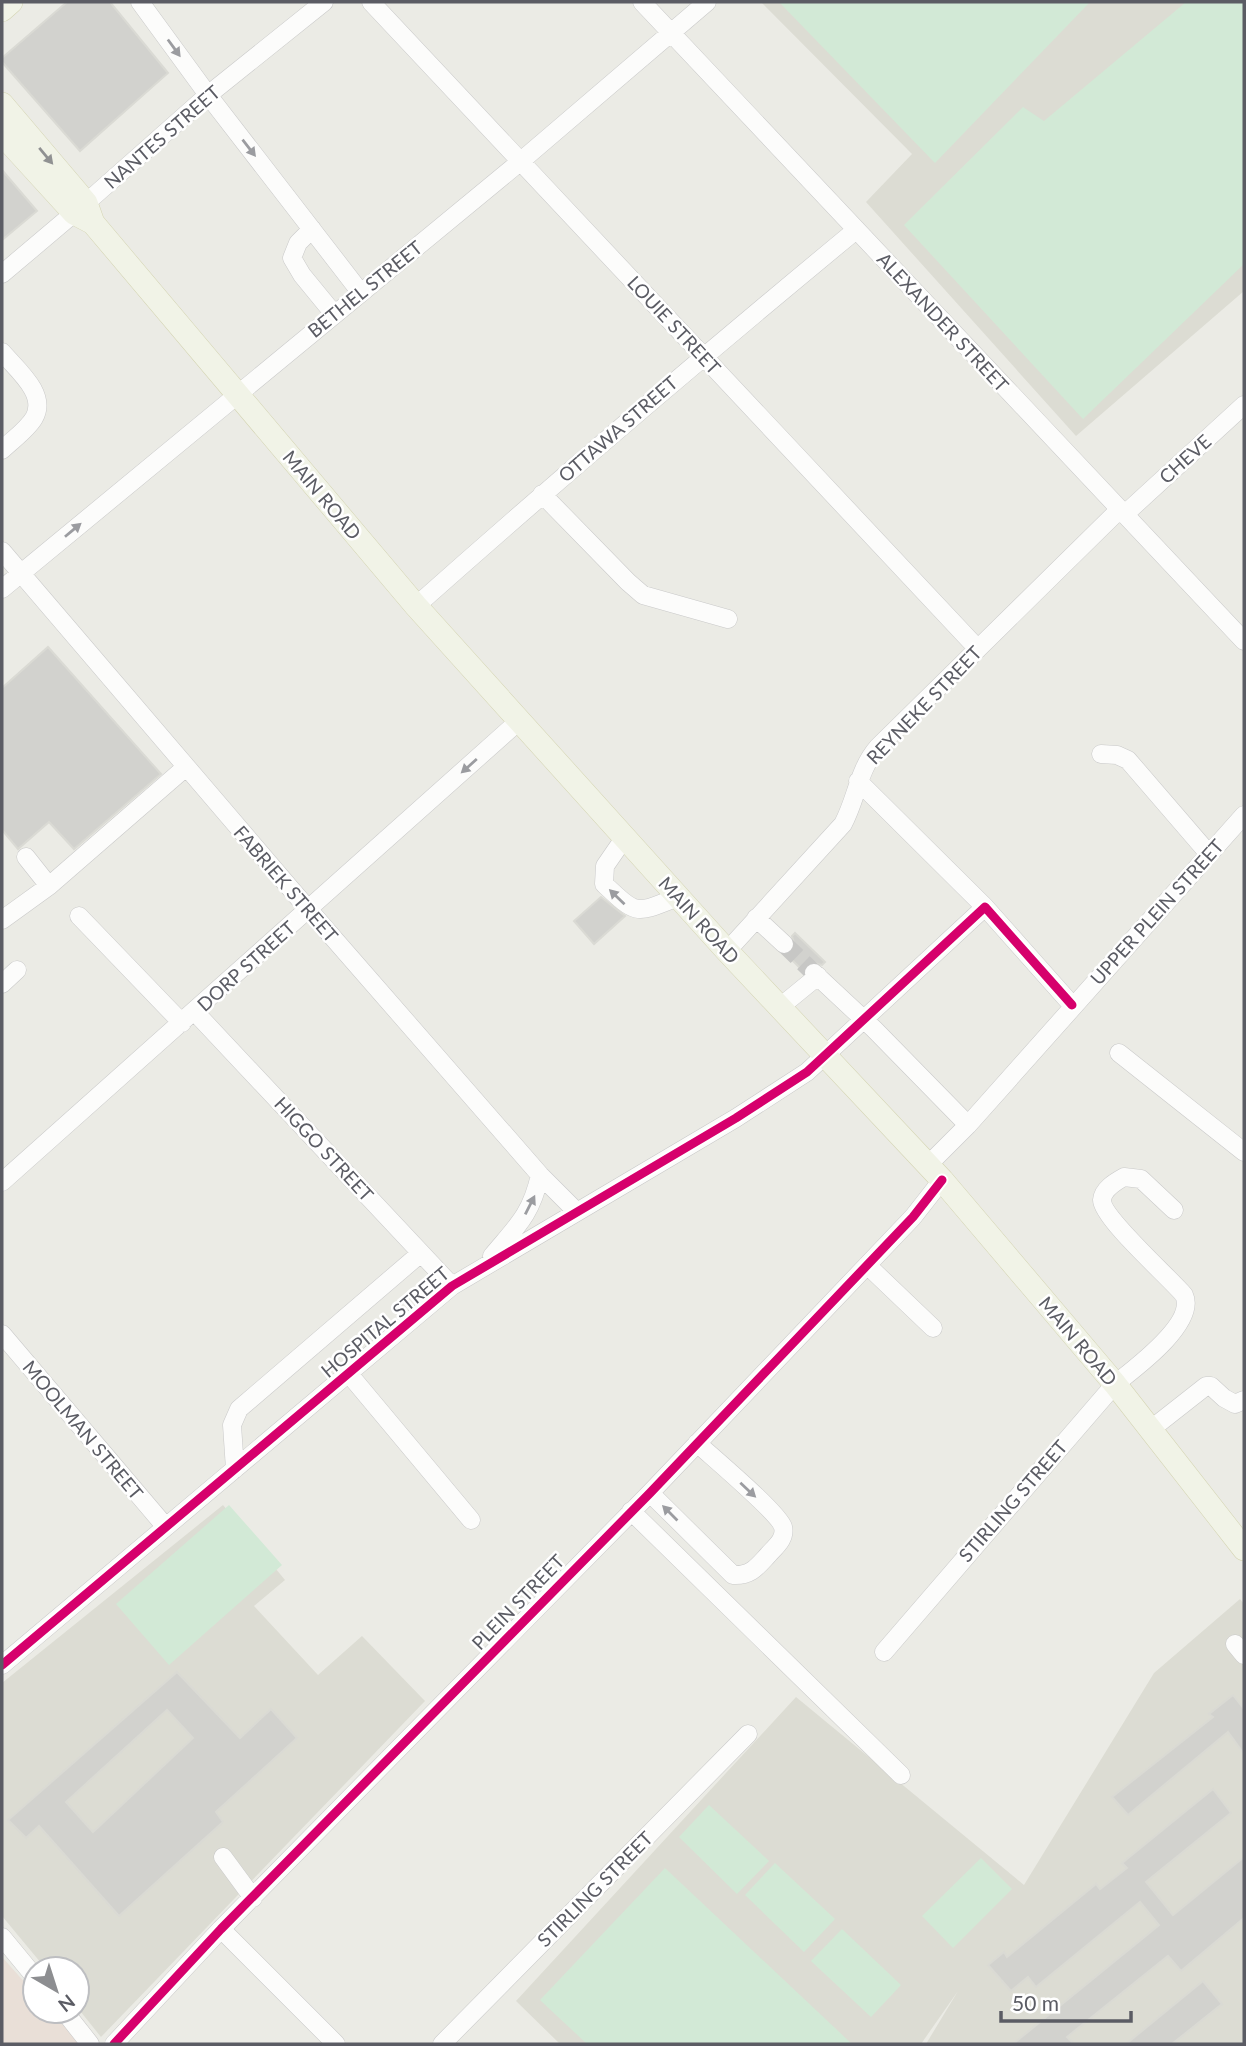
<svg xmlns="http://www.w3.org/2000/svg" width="1246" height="2046" font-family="Lato,sans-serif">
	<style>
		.education { fill: #dcdcd3 }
		.medical { fill: #e9dfd7 }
		.green { fill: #d2e9d6 }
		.building { fill: #d2d2ce; stroke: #dadad4; stroke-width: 2; fill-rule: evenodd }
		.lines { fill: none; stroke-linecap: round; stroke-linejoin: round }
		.minor-tunnel { stroke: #c7c7c5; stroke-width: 18; stroke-dasharray: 18 9; stroke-linecap: butt }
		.minor-casing { stroke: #c9c9c9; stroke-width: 19 }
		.major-casing { stroke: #d4d4b2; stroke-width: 24 }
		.minor { stroke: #fcfcfb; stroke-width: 18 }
		.major { stroke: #f1f3e7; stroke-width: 23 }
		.cycleway-casing { stroke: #fff; stroke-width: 13 }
		.cycleway { stroke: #d6006c; stroke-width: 9 }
		.oneway { fill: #9b9ca0 }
		.oneway2 { fill: #909192 }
		.labels { text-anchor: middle; stroke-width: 5; stroke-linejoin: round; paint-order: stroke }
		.street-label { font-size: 19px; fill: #5b5c64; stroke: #fff }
	</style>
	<rect width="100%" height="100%" fill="#ebebe5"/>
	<path class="education" d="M761,2H1244V291L1076,436L866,202L912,154Z
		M223,1505L285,1580L254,1606L318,1675L362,1636L425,1701L101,2037L77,2007V1969H46L2,1916V1683Z
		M1240,1599L1244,1604V2044H926L958,1991L921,2044H560L516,2001L796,1697L1024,1885L1154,1673Z"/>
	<path class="medical" d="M2,1957L35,1994V2011H50L80,2044H2Z"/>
	<path class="green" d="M779,2H1090L935,163Z
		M1186,2H1244V264L1083,419L904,225L1023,107L1044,121Z
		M229,1505L282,1565L169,1665L116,1604Z
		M709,1805L769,1861L737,1894L679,1837Z
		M981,1858L1012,1889L953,1948L922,1916Z
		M775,1863L835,1919L804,1952L745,1895Z
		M665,1868L852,2044H587L540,2000Z
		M842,1929L901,1985L871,2017L811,1961Z"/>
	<path class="building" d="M67,2H110L168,73L80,151L2,62V58Z
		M2,170L37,211L2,240Z
		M48,647L161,774L74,849L49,822L18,849L2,830V688Z
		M601,897L625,916L594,944L574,921Z
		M795,933L825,962L822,965L810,962L803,971L787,955L795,947L792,936Z
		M177,1672L240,1738L271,1709L297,1738L216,1812L223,1822L119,1916L39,1826L26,1838L8,1820ZM167,1710L193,1738L93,1832L66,1802Z
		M1233,1695L1244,1709V1754L1228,1732L1128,1815L1112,1797L1213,1717L1209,1714Z
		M1213,1789L1231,1813L1146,1882L1173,1915L1244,1857V1918L1181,1971L1168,1956L1067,2037L1074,2044H1013L1159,1925L1140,1902L1036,1987L1028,1977L1011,1991L988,1965L1004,1952L1007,1957L1096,1884L1100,1889L1127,1868L1122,1863Z
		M1203,1981L1222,2004L1172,2044H1126Z"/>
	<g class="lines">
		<path class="minor-tunnel" d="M784,944L814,973"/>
		<g class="minor-casing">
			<path id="minor" d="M140,2L208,95L361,293
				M371,2L978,649
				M642,2L1244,641
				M312,229L298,243L292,258L302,275L334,314
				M2,274L86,203L208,95L324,2
				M2,352C16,369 48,394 34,418C27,430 11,441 2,450
				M542,494L628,582L643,595L728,619
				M1125,514L1244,405
				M2,551L308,909L540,1175L576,1211
				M2,589L521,161L707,2
				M416,606C560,478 707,353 856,230
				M1101,754L1117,755L1128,760L1209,854
				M858,781L985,907
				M625,837L605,866L604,884C638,916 635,914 678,897
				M26,857L49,886L186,767
				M79,916L182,1023
				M756,918L784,944
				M2,920L49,886
				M727,951L843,824C857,798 858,770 878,747L1120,509
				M814,973L874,1029L968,1125
				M2,984L17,970
				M780,1007L818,976
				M195,1012L452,1286
				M1119,1053L1244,1152
				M928,1165L968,1125L1244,815
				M2,1182L520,720
				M492,1256C517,1226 531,1215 540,1175
				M867,1265L933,1328
				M2,1334L165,1526
				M349,1374L471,1520
				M1150,1430L1206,1386H1211L1224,1398L1235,1404L1244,1400
				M235,1469L232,1425L239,1409L421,1253
				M650,1493L733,1575C751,1576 757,1567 768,1555C775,1547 786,1539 783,1527C779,1513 712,1457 697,1443
				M631,1511L901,1775
				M1235,1644L1244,1655
				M884,1652L1115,1384C1134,1369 1197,1323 1184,1295C1170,1278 1102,1218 1102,1200C1103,1189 1115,1182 1124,1177L1141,1179L1174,1210
				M2,1665L452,1286L736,1118L807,1072L985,907L1072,1005
				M223,1857L253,1898
				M221,1929L336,2044
				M2,1937L35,1977
				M64,2011L90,2044
				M114,2044L221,1929L650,1493L913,1217L942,1180
				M442,2044L748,1734"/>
		</g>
		<g class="major-casing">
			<path id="major" d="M2,10L11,2
				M2,104L86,203L93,223L416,606L727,951L942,1180L1115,1384L1244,1549
				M2,134L74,213L93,223"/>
		</g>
		<use href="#minor" class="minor"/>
		<use href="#major" class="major"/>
		<g class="cycleway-casing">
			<path id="cycleway" d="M2,1665L452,1286L736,1118L807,1072L985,907L1072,1005
				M114,2044L221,1929L650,1493L913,1217L942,1180"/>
		</g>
		<use href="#cycleway" class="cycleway"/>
	</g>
	<defs><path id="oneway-solid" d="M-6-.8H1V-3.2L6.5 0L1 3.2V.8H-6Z" transform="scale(1.75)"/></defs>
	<g class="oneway">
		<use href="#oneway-solid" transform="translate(174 48) rotate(54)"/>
		<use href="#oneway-solid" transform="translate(249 148) rotate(52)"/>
		<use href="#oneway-solid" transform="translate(73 530) rotate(-40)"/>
		<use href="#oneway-solid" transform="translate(469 766) rotate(138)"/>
		<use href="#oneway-solid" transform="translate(617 897) rotate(-136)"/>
		<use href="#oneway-solid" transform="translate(530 1205) rotate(-63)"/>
		<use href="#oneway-solid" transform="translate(748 1490) rotate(43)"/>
		<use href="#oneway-solid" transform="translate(670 1513) rotate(-135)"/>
	</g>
	<use class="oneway2" href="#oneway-solid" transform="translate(46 156) rotate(50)"/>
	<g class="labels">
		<g class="street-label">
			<text transform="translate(162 137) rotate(-41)" y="7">NANTES STREET</text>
			<text transform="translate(365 289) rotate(-39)" y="7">BETHEL STREET</text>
			<text transform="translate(943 322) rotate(47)" y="7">ALEXANDER STREET</text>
			<text transform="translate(674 325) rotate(47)" y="7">LOUIE STREET</text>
			<text transform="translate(618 429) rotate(-41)" y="7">OTTAWA STREET</text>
			<text transform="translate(1185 459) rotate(-42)" y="7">CHEVE</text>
			<text transform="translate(322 495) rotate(50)" y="7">MAIN ROAD</text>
			<text transform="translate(924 705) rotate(-46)" y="7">REYNEKE STREET</text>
			<text transform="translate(286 884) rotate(49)" y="7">FABRIEK STREET</text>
			<text transform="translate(1157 912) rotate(-48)" y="7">UPPER PLEIN STREET</text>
			<text transform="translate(699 920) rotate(48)" y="7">MAIN ROAD</text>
			<text transform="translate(246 966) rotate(-42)" y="7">DORP STREET</text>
			<text transform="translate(324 1149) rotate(47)" y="7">HIGGO STREET</text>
			<text transform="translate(385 1322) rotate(-40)" y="7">HOSPITAL STREET</text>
			<text transform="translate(1078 1341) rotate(50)" y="7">MAIN ROAD</text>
			<text transform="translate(83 1430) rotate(50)" y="7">MOOLMAN STREET</text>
			<text transform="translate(1013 1501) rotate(-49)" y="7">STIRLING STREET</text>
			<text transform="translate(518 1602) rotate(-46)" y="7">PLEIN STREET</text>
			<text transform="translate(595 1889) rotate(-45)" y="7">STIRLING STREET</text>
		</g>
	</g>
	<rect width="1246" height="2046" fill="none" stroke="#5b5c64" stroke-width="7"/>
	<g transform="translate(56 1990) rotate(141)"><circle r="33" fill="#ffffff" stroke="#bdbec1" stroke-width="2"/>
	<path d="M0-5L12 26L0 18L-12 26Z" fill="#8d8e91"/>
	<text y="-10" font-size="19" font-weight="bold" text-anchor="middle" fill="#5b5c64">N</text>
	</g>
	<path d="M1001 2011v10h130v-10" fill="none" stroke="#5b5c64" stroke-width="3.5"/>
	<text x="1012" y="2011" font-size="21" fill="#5b5c64" stroke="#ffffff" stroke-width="5" paint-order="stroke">50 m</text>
</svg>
